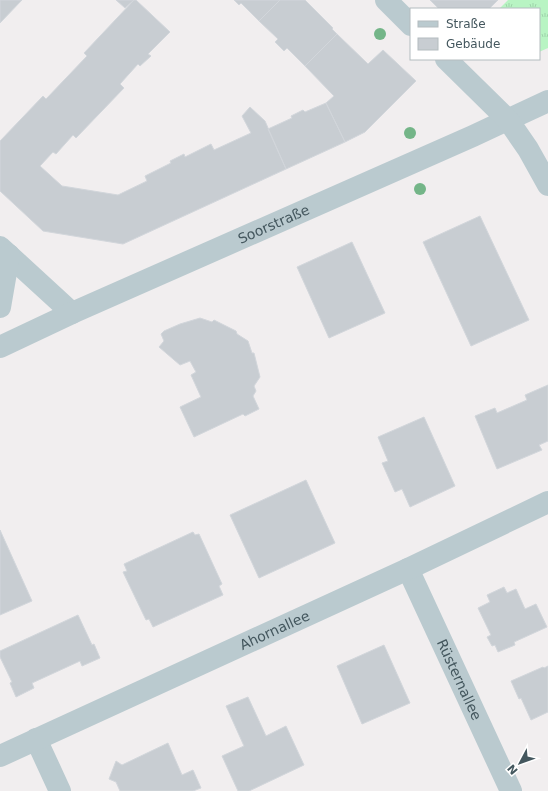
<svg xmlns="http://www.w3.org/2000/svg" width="548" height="791" font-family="'DejaVu Sans',sans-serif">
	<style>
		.grass { fill: url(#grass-tufts) }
		.building { fill: #c8cdd2; stroke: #d2d6db }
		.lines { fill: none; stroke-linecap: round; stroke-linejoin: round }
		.minor { stroke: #bacacf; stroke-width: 22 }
		.tertiary { stroke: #bacacf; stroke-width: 22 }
		.tree { fill: #74b588 }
		.labels { text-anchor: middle; stroke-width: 3.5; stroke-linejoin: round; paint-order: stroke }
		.street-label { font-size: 14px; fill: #44575e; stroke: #fff }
	</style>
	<defs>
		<pattern id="grass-tufts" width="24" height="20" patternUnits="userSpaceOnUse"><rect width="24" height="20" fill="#b8f4c3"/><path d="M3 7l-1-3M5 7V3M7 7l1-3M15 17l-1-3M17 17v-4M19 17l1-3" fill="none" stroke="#9fd3aa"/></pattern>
	</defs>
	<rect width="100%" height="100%" fill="#f1eeef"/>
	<path class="grass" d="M508,0H548V48L539,52V9H499Z"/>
	<path class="building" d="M0,0H22L0,23Z
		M116,0H134L125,8Z
		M134,0H136L170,32L148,54L151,56L140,66L138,64L120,84L124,88L76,138L73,135L56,154L53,152L40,166L62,186L118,195L147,181L145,176L171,163L170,161L184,154L185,157L211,144L214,150L251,133L242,116L250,107L265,121L286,169L123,244L43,231L0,191V141L43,96L46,99L87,56L84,53Z
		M234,0H280L259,21L241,3L239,5Z
		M280,0H305L333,28L332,29L337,34L305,66L287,48L284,51L275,42L278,39L259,21Z
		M430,0H498L489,9H439Z
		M337,34L368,64L383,50L416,81L365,132L345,142L326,103L334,96L305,66Z
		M326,103L345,142L286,169L268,129L292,118L291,116L303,110L305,112Z
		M480,216L529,320L471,346L423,242Z
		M352,242L385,313L329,338L297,267Z
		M200,318L212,322L214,320L236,331L237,334L248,341L252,353H254L260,377L254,386L256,391L253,396L259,409L245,416L243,414L194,437L180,407L201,397L191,375L196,372L190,361L180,365L159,347L164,341L161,334L164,331L180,324Z
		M548,385V441L539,445L542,450L497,469L475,416L495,408L497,413L527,400L525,395Z
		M424,417L455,486L410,507L402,489L395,492L382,463L388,461L378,437Z
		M306,480L335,543L259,578L230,515Z
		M0,530L32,601L0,615Z
		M193,532L195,535L199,534L222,584L219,586L223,595L153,627L149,619L146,620L123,572L127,571L124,564Z
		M504,587L507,593L516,589L525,609L536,604L547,627L514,642L515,645L498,652L495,645L492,646L487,637L491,635L478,608L490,602L487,595Z
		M78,615L92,645L94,644L100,658L82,666L80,661L32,683L34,688L16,697L10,683L12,682L0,657V651Z
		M384,645L410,703L362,724L337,666Z
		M548,666V712L531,720L521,698L519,699L511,681L543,667L544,668Z
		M248,697L266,736L286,726L304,765L249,791H238L222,756L244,746L226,706Z
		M168,743L182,775L193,770L201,788L193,791H120L116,782L109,779L116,761L122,765Z"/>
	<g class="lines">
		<g class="minor">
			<path d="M0,247L72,313"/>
			<path d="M0,307L9,255"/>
			<path id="s1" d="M0,347L72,313L473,136L548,101"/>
			<path id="s2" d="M408,569L511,791"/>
			<path d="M36,739L60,791"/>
			<path id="s3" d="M0,756L408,569L548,502"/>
		</g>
		<path class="tertiary" d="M386,0L411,25
			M446,59L508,120L528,149L548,185"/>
	</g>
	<g class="tree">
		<circle cx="380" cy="34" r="6"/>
		<circle cx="410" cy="133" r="6"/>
		<circle cx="420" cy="189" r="6"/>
	</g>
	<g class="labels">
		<g class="street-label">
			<text dy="5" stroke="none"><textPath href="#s1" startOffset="300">Soorstraße</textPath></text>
			<text dy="5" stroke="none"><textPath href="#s3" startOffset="302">Ahornallee</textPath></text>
			<text dy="5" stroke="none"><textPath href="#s2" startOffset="122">Rüsternallee</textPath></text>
		</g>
	</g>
	<rect x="410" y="8" width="130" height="52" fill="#ffffff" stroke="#b4bcbf"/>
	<rect x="418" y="21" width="20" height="6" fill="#bacacf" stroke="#b4bcbf"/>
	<text x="446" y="28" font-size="12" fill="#44575e">Straße</text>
	<rect x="418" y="38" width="20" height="12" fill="#c8cdd2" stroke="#b4bcbf"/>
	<text x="446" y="48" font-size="12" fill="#44575e">Gebäude</text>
	<g transform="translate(520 763) rotate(229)" stroke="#ffffff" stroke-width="3" paint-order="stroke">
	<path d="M0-3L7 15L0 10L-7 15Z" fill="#44575e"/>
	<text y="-6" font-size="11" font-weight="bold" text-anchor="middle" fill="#44575e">N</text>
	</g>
</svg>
